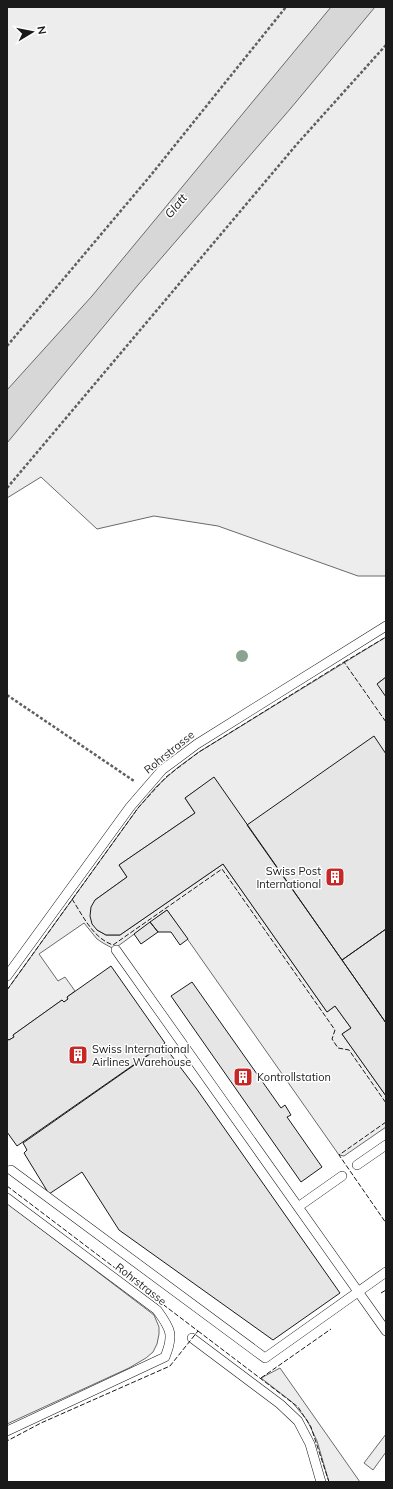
<svg xmlns="http://www.w3.org/2000/svg" width="393" height="1489" font-family="Mulish,sans-serif">
	<style>
		.built { fill: #ededed; stroke: #6a6a6a }
		.water { fill: #d7d7d7; stroke: #6a6a6a }
		.building { fill: #e6e6e6; stroke: #1a1a1a }
		.lines { fill: none; stroke-linecap: round; stroke-linejoin: round }
		.service-casing { stroke: #1a1a1a; stroke-width: 10 }
		.path { stroke: #5f5f5f; stroke-width: 2.5; stroke-dasharray: 3 2; stroke-linecap: butt }
		.service { stroke: #fff; stroke-width: 9 }
		.fence { stroke: #1a1a1a; stroke-width: 1; stroke-dasharray: 5 2; stroke-linecap: butt }
		.tree { fill: #8aa48f }
		.labels { text-anchor: middle; stroke-width: 3; stroke-linejoin: round; paint-order: stroke }
		.street-label { font-size: 11px; fill: #1a1a1a; stroke: #fff }
		.poi-label { font-size: 11px; fill: #1a1a1a; stroke: #fff; text-anchor: start }
		.water-label { font-size: 12px; font-style: italic; fill: #1a1a1a; stroke: #fff }
	</style>
	<rect width="100%" height="100%" fill="#fff"/>
	<path class="built" d="M7,7H386V576H358L218,526L154,516L97,529L41,477L7,498Z
		M386,637V677L378,683L386,695V754L247,825L214,778L185,798L195,813L119,865L127,877L95,900L97,930L106,935H120L223,864L327,1012L335,1006L351,1028L342,1034L386,1096V1127L344,1156L339,1155L167,910L114,949L103,943L97,939L84,923L39,954L58,981L65,977L75,991L67,997L68,999L64,1002L62,1000L13,1035L14,1037L9,1040L7,1039V990L138,808L156,787L177,768L199,752Z
		M7,1203L154,1315L159,1327V1334L157,1344L153,1352L146,1358L129,1368L7,1424Z
		M280,1368L360,1482H329L317,1441L307,1420L292,1402L261,1378Z
		M386,1434V1452L373,1470L364,1463Z"/>
	<path class="water" d="M331,7H375L291,108L138,285L7,443V390L92,296Z"/>
	<path class="building" d="M386,677V697L377,684Z
		M374,736L386,754V929L342,960L247,825Z
		M214,777L386,1023V1096L342,1034L351,1028L335,1006L327,1012L223,864L120,935H106L97,930L92,924L90,916L91,907L95,900L127,877L119,865L195,813L185,798Z
		M167,910L188,939L180,945L171,932H158L150,922Z
		M150,922L158,932L141,944L134,934Z
		M386,929V1023L342,960Z
		M111,966L165,1043L17,1146L7,1132V1039L9,1040L14,1037L13,1035L62,1000L64,1002L68,999L67,997Z
		M192,982L281,1108L285,1105L291,1115L287,1117L322,1167L301,1182L171,996Z
		M160,1047L164,1054L168,1051L196,1088L340,1293L273,1340L119,1230L82,1172L49,1194L24,1153L27,1150L23,1143Z"/>
	<g class="lines">
		<g class="service-casing">
			<path id="service" d="M116,950L386,1331
				M7,976L130,807L162,770L197,744L386,626
				M357,1165L386,1145
				M11,1170L265,1358L386,1272
				M7,1198L157,1310C171,1329 174,1335 165,1357L7,1431
				M298,1207L342,1176
				M192,1338L280,1404L298,1421L310,1444L321,1482"/>
		</g>
		<path class="path" d="M7,346L151,175L286,7
			M7,488L297,144L386,45
			M7,695L134,781"/>
		<use href="#service" class="service"/>
		<path class="fence" d="M344,662L386,637
			M72,899C83,916 93,938 113,945L222,869L335,1030L332,1039L338,1048L349,1050L386,1103
			M7,990L138,808L166,777L199,752L344,662L386,722
			M386,1122L339,1155L386,1223
			M7,1186L198,1331L170,1366L41,1423L7,1441
			M381,1293L386,1290
			M198,1331L298,1407L311,1427L329,1482
			M261,1378L331,1329"/>
	</g>
	<circle class="tree" cx="242" cy="656" r="6"/>
	<defs>
		<g id="building-square" transform="scale(1)"><rect x="-9" y="-9" width="18" height="18" rx="4" fill="#c62828" stroke="#fff"/><path d="M-4-6H4V6H1V3H-1V6H-4ZM-2.5-4.3h1.7v1.8h-1.7ZM.8-4.3h1.7v1.8H.8ZM-2.5-1h1.7V.8h-1.7ZM.8-1h1.7V.8H.8Z" fill="#fff"/></g>
	</defs>
	<g fill-rule="evenodd">
		<use href="#building-square" x="335" y="877"/>
		<use href="#building-square" x="78" y="1055"/>
		<use href="#building-square" x="243" y="1077"/>
	</g>
	<g class="labels">
		<g class="street-label">
			<text transform="translate(169 752) rotate(-39)" y="4">Rohrstrasse</text>
			<text transform="translate(141 1284) rotate(38)" y="4">Rohrstrasse</text>
		</g>
		<g class="poi-label">
			<text x="321" y="875" text-anchor="end">Swiss Post<tspan x="321" dy="13">International</tspan></text>
			<text x="92" y="1053">Swiss International<tspan x="92" dy="13">Airlines Warehouse</tspan></text>
			<text x="257" y="1081">Kontrollstation</text>
		</g>
		<g class="water-label">
			<text transform="translate(176 206) rotate(-50)" y="4">Glatt</text>
		</g>
	</g>
	<rect width="393" height="1489" fill="none" stroke="#1a1a1a" stroke-width="16"/>
	<g transform="translate(32 32) rotate(80)" stroke="#ffffff" stroke-width="3" paint-order="stroke">
	<path d="M0-3L7 15L0 10L-7 15Z" fill="#1a1a1a"/>
	<text y="-6" font-size="11" font-weight="bold" text-anchor="middle" fill="#1a1a1a">N</text>
	</g>
</svg>
